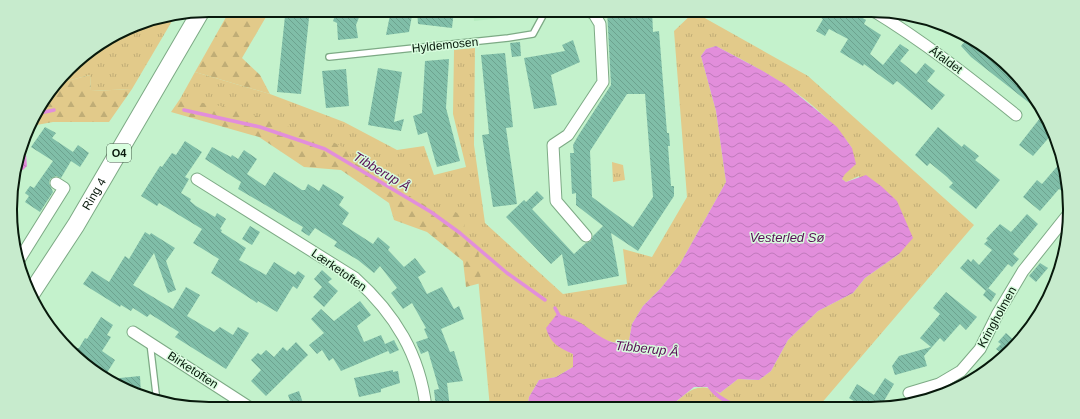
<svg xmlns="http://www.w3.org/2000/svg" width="1080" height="419" font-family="Helvetica,sans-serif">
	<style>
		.built { fill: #b6ecc0 }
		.grass { fill: url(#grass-tufts) }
		.forest { fill: url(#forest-firs) }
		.water { fill: url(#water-waves) }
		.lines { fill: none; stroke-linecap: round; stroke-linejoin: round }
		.stream { stroke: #e28edb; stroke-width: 3.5 }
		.building { fill: url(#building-back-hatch); fill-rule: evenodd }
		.lane-casing { stroke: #7daa85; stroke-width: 8 }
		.street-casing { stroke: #7daa85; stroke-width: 13 }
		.primary-casing { stroke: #7daa85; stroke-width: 19 }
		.lane { stroke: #fff; stroke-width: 5.5 }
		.street { stroke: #fff; stroke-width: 11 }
		.primary { stroke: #fff; stroke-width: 17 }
		.labels { text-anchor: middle; stroke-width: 3; stroke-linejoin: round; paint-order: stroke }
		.shield { fill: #d8fdde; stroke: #465d4b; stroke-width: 1 }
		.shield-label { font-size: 11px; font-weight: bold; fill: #08190c }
		.street-label { font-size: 12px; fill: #08190c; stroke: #d8fdde }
		.water-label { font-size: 13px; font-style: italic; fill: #5a0e57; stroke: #d8fdde }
		.rim { fill: none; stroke: #08190c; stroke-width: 2 }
	</style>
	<defs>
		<pattern id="grass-tufts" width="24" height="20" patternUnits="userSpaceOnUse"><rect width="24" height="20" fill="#e2ca8a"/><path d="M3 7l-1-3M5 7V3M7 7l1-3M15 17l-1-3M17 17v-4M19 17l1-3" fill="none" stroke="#c0ad76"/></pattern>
		<pattern id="forest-firs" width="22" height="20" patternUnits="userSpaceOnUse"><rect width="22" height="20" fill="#e2ca8a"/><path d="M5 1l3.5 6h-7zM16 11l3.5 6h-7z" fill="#c0ad76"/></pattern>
		<pattern id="water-waves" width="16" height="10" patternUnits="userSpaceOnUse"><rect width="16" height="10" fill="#e28edb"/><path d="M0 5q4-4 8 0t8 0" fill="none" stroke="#c07abb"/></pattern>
		<pattern id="building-back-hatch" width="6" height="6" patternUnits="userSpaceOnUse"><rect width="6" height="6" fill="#80bea8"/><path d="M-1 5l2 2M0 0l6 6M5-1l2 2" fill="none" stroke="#6da38f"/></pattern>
	</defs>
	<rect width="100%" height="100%" fill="#c4f2cc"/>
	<path class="built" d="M473,10H523L519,16L474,21Z"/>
	<path class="grass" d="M694,12L808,76L974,225L820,405L822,407L668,408C687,394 695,379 720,393L738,379L759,380L771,371L788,340L818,311L853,293L865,278L899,254L859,176L846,182L842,179L852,148C817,99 768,73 716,46L706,49L701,56L716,111L726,182L680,264L661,288L643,306L632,324L629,341L622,344L604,340L571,354H573V367L556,377L539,380L529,397L527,408H490L475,244L266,128L180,99L195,72L270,94L344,122L397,150L424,146L434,175L466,167L453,114L454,50L475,48L474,145L485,223L563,294L627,284L623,249L652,257L687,197L674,31Z
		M175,16L132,89L91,91L90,75L59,83L78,59L145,21Z
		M612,162L623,165L625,180L613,182Z"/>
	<path class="forest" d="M230,10H270L242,58L260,75L270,94L195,72Z
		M90,75L91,91L132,89L109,122H53L31,126L37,110L59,83Z
		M180,99L232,108L331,141L346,149L351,161L442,215L450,209L466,218L463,233L478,246L481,283L466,287L463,261L427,232L394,220L389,203L341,170L304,167L259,137L171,112Z"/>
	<path class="water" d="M716,46L761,70L786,85L819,112L837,127L852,148L856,164L845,174L842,179L846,182L866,175L881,186L897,201L913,238L899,254L865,278L853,293L818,311L788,340L771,371L759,380L738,379L720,393L709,387H694L668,408H527L529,397L539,380L556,377L573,367V354C559,348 550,343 546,328L557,314C564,316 572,318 579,322C595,331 609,349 629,341L632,324L643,306L661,288L680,264L726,182L716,111L701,56L706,49Z
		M22,152L26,155L27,166L23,170L17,168Z"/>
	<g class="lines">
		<path class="stream" d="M184,110L260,127L325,149L431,212L460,233L507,273L545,300
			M35,114L54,110
			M555,308L560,317
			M707,383C714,395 723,401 736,405"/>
	</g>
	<path class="building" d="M337,10H362L356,25L358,38L338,40L337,23L333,21Z
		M391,10H413L409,32L386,35Z
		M417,10H454L452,28L418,24Z
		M607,10H652L653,32L659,31L667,133H669L670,146H668L671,186H674V196L638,251L611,233L619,276L568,286L562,254L551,264L506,217L524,200L526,202L537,191L544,198L532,209L574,254L586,243L591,241L593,236L603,226L576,205V193L572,194L570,153H574L573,145L578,136L611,85ZM627,94H645L653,197L633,227L592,197L590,151Z
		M807,10H831L845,17L848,12L855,16L856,14L866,20L864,24L881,35L870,54L883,65L900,44L909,50L900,61L916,74L925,63L935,71L927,81L945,95L932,110L897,81L893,85L864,64L863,66L840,52L848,39L829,29L825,36L816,31L823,19Z
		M285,16L309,18L301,94L277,92Z
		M967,39L992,51L1036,101L1032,105L971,57L961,46Z
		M573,40L580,62L551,75L557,105L534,109L524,58L565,51L562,45Z
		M520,42L521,56L512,57L510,43Z
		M505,53L513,127L506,128L517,204L493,207L482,135L489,134L481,55Z
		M449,59L446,108L460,161L437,167L427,132L418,135L413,116L422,113L425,61Z
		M378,68L402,72L394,122L404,119L401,131L368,125Z
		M346,69L349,106L326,108L322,71Z
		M1044,113L1052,134L1033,156L1019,145Z
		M45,127L56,133L52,138L73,152L78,145L89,153L80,167L71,161L61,178L56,176L50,179L49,183L53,192L40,212L25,202L29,196L25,193L30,186L34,188L53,161L31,147Z
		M938,127L962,147L964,144L979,156L975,160L1000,180L976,209L949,187L953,183L947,177L930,163L927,166L915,155Z
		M185,141L202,152L185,177L189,179L181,193L191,199L190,201L196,206L215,217L217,213L226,219L220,229L222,230L221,232L246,248L239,260L266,275L274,262L295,275L298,271L305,276L297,289L293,286L277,312L258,301L257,303L211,273L219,259L193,243L202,229L159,203L157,206L141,196L160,166L162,167L172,153L176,155Z
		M212,147L231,157L232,155L238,159L244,150L257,159L247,174L265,186L274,172L302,190H305L308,184L319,191L323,184L344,197L339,205L349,213L342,224L373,244L378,237L390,247L388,250L404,267L415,258L426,272L418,277L427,294L442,287L454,309L459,306L464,319L441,329L450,352L454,351L463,381L447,383L450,408H436L434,390L439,389L428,351L421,354L416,342L428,338L424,329L426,328L412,303L403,309L391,293L397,288L380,266L374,273L358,260L334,246L337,242L315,228L309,236L301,231L303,227L238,189L241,182L205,159Z
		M1061,162L1068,184V195L1059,189L1040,211L1023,197L1037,180L1042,184Z
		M1027,214L1038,224L1013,254L1019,259L1012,267L1008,264L986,291L960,268L968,259L971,262L973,259L979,265L992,250L984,244L988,240L986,239L1000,224L1011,232Z
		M250,226L260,232L252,245L242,239Z
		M145,232L150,235L151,233L175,248L166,261L176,290L168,293L154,253L133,285L173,309L186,287L200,295L187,316L214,332L220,327L233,335L238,327L249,333L226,369L175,337L179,332L150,314L147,317L133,308L131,311L121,305L120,307L83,284L92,271L109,282L125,256L129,259Z
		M1040,263L1048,268L1036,282L1029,276Z
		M322,270L332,279L328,282L338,291L324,307L313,297L322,287L314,279Z
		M988,288L996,294L991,302L983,295Z
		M946,292L977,317L966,330L960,324L944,342L940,338L924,356L927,366L895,375L892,366L899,356L931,347L920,338L940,314L933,308Z
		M360,301L371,315L357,326L364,342L381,335L385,344L394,340L399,350L390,354L385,345L388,351L341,371L333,358L329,361L322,350L317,354L309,345L324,333L311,319L321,309L334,321Z
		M101,317L113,325L107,335L111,337L102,351L115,360L105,376L88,368L70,349L79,348L85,338L87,339Z
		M1006,333L1016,342L1005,356L996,349L1001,344L998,342Z
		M296,342L308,355L266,396L251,381L261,370L251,360L258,353L261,355L266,350L274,357L283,347L287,351Z
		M393,370V372L398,371L400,383L381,389V392L359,397L354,378Z
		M140,376L141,394L110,379Z
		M885,378L894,384L884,401L894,407H863L849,398L857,384L874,395Z
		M299,391L305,409H293L288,395Z"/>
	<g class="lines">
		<g class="lane-casing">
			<path id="lane" d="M329,57L508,38L533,34L546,10
				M150,343L157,402"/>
		</g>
		<g class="street-casing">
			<path id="street" d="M872,10C923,41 969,77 1016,115
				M197,179L355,278C395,314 420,355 426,408
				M586,236L556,201L553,145L568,135L603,82L600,24L594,14L588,10
				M19,260L64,188L56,183
				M133,332L252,409
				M909,393L939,384L961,371L980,349L998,313L1023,271L1066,217"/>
		</g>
		<g class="primary-casing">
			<g id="primary">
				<path id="s1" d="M32,292L76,225L201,11"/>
			</g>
		</g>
		<use href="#lane" class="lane"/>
		<use href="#street" class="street"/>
		<use href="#primary" class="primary"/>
	</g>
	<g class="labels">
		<rect class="shield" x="107" y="144" width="24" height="18" rx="3"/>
		<g class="shield-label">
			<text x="119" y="157">O4</text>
		</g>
		<g class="street-label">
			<text transform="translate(445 45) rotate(-6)" y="4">Hyldemosen</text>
			<text transform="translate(946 60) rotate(36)" y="4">Åfaldet</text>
			<text dy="4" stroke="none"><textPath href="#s1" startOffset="116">Ring 4</textPath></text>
			<text transform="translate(339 270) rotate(35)" y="4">Lærketoften</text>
			<text transform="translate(997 317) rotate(-61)" y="4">Kringholmen</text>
			<text transform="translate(193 370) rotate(33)" y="4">Birketoften</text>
		</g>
		<g class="water-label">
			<text transform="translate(382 171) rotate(31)" y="5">Tibberup Å</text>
			<text x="787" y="242">Vesterled Sø</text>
			<text transform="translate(647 348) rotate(6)" y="5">Tibberup Å</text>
		</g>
	</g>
	<path d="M0 0H1080V419H0ZM209 17H871A192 192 0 0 1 1063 209V210A192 192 0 0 1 871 402H209A192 192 0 0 1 17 210V209A192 192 0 0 1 209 17Z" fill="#c7ebcd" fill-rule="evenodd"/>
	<path class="rim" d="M209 17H871A192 192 0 0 1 1063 209V210A192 192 0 0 1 871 402H209A192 192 0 0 1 17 210V209A192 192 0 0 1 209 17Z"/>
</svg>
